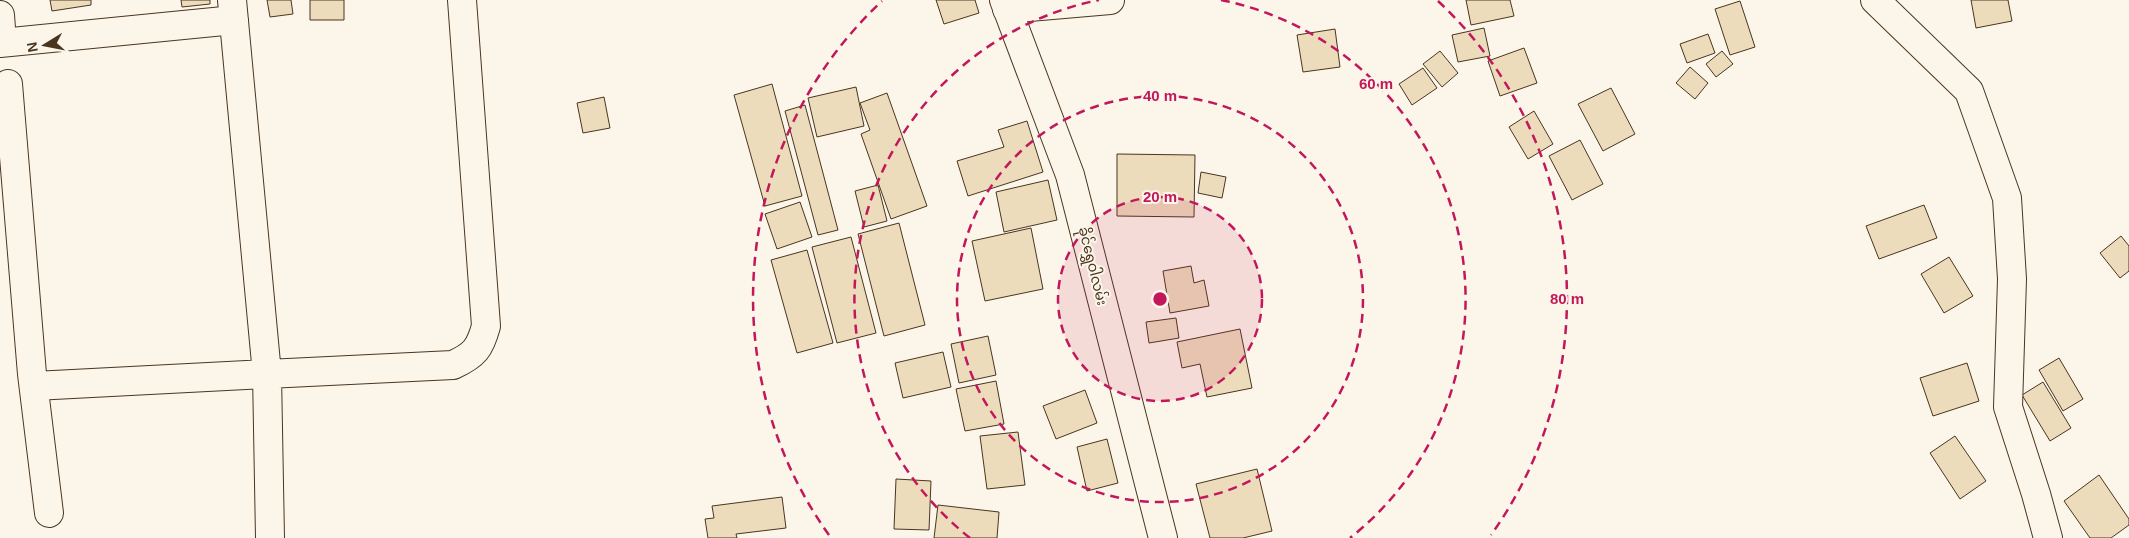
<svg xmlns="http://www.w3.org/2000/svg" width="2129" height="538" font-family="Helvetica,'Noto Sans Myanmar',sans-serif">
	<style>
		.building { fill: #ecdcbc; stroke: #4a3520 }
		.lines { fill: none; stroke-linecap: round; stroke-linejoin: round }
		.street-casing { stroke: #4a3520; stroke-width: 30 }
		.secondary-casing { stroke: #4a3520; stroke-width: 30 }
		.street { stroke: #fbf6e9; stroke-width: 28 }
		.secondary { stroke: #fbf6e9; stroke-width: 28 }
		.ring { fill: none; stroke: #c2185b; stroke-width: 2.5; stroke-dasharray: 9 6 }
		.labels { text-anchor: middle; stroke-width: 4; stroke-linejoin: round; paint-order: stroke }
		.street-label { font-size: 14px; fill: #4a3520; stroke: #fbf6e9 }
		.centre { fill: #c2185b; stroke: #fbf6e9; stroke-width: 2.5 }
		.ring-label { font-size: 15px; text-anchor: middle; font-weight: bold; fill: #c2185b; stroke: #fbf6e9; stroke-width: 4; stroke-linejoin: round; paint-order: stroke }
	</style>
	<rect width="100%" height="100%" fill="#fbf6e9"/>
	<path class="building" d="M50,0H91V5L52,11Z
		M181,0H210V4L182,7Z
		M267,0H291L293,14L270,17Z
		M310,0H344V20H310Z
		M936,0H975L979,13L944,24Z
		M1466,0H1510L1514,16L1471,25Z
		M1971,0H2008L2012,21L1976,28Z
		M1740,1L1755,47L1730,55L1715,9Z
		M1484,28L1490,56L1458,62L1452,35Z
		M1335,29L1340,67L1303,72L1297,35Z
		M1708,34L1715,53L1687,63L1680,44Z
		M1524,48L1537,83L1500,96L1488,61Z
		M1440,51L1458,73L1442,87L1423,64Z
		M1722,51L1733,64L1716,77L1706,64Z
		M1690,67L1708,83L1695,99L1676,83Z
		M1423,68L1437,88L1412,105L1399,84Z
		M772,84L802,196L765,206L734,95Z
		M856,87L864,126L817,137L808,98Z
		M1611,88L1635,134L1603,151L1578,104Z
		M887,93L927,206L891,219L861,134L870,130L860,103Z
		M604,97L610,128L583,133L577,103Z
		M805,105L838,230L818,235L785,111Z
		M1534,111L1553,144L1528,159L1509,127Z
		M1027,121L1043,172L968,196L957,161L1004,147L998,130Z
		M1580,140L1603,184L1572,200L1549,156Z
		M1117,154L1195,155L1194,217L1117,216Z
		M1201,172L1226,177L1222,198L1198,193Z
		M1048,180L1057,220L1004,232L996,192Z
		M878,185L887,221L864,227L855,191Z
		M800,202L812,237L777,249L765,214Z
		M1924,205L1937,238L1879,259L1866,226Z
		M899,223L925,325L884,336L858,234Z
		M1031,228L1043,289L985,301L972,241Z
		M2121,236L2129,246V271L2120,278L2100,253Z
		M851,237L876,333L837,343L812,247Z
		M807,250L833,343L797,353L771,260Z
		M1949,257L1973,296L1944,313L1921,274Z
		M1191,266L1194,283L1204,280L1209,306L1170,313L1163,271Z
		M1176,318L1179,338L1149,343L1146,322Z
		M1240,329L1252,388L1207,397L1200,364L1182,368L1177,342Z
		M988,336L996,375L959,383L951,344Z
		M943,352L951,387L903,398L895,363Z
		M2059,358L2083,399L2063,411L2039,370Z
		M1967,363L1979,401L1933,416L1920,378Z
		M996,381L1004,424L965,431L956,389Z
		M2043,382L2071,428L2050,441L2022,395Z
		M1085,390L1097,423L1056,439L1043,406Z
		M1018,432L1025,485L987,489L980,436Z
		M1955,436L1986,481L1960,499L1930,453Z
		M1107,439L1118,483L1087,491L1077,447Z
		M1257,469L1272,531L1243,538H1210L1196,484Z
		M2099,475L2129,519V525L2111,538H2090L2064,501Z
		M896,479L931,481L929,530L894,529Z
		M782,497L786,528L736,534L737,538H708L705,519L714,518L712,506Z
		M938,505L999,512L997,538H934Z"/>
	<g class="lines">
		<g class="street-casing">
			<path id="street" d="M1875,0L1969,91L2007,198L2012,279L2008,407L2036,494L2048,538
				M1007,9L1110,0
				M0,15L2,42
				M0,43L234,20
				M8,84L32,374L49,513
				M34,386L267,374L232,0
				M270,538L267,374L453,365C475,355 480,348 486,326L462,0"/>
		</g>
		<g class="secondary-casing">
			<path id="secondary" d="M1004,0L1070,175L1163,538"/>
		</g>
		<use href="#street" class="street"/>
		<use href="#secondary" class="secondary"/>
	</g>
	<circle cx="1160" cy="299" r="102" fill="#c2185b" fill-opacity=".12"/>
	<g class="ring">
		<circle cx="1160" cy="299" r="102"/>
		<circle cx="1160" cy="299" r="203"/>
		<path d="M970 538A305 305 0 0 1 1099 0M1221 0A305 305 0 0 1 1350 538"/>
		<path d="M829 535A407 407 0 0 1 882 1M1438 1A407 407 0 0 1 1491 535"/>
	</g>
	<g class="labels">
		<g class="street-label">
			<text transform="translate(1093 266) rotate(76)" y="5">ခိုင်ရွှေဝါလမ်း</text>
		</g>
	</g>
	<circle cx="1160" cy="299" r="8" class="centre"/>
	<g class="ring-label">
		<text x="1376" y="89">60 m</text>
		<text x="1160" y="101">40 m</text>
		<text x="1160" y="202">20 m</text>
		<text x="1567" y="304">80 m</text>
	</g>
	<g transform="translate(45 45) rotate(260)" stroke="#fbf6e9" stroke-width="4" paint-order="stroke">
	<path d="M0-4L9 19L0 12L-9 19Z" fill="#4a3520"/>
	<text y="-8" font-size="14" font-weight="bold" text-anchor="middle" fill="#4a3520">N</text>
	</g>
</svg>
